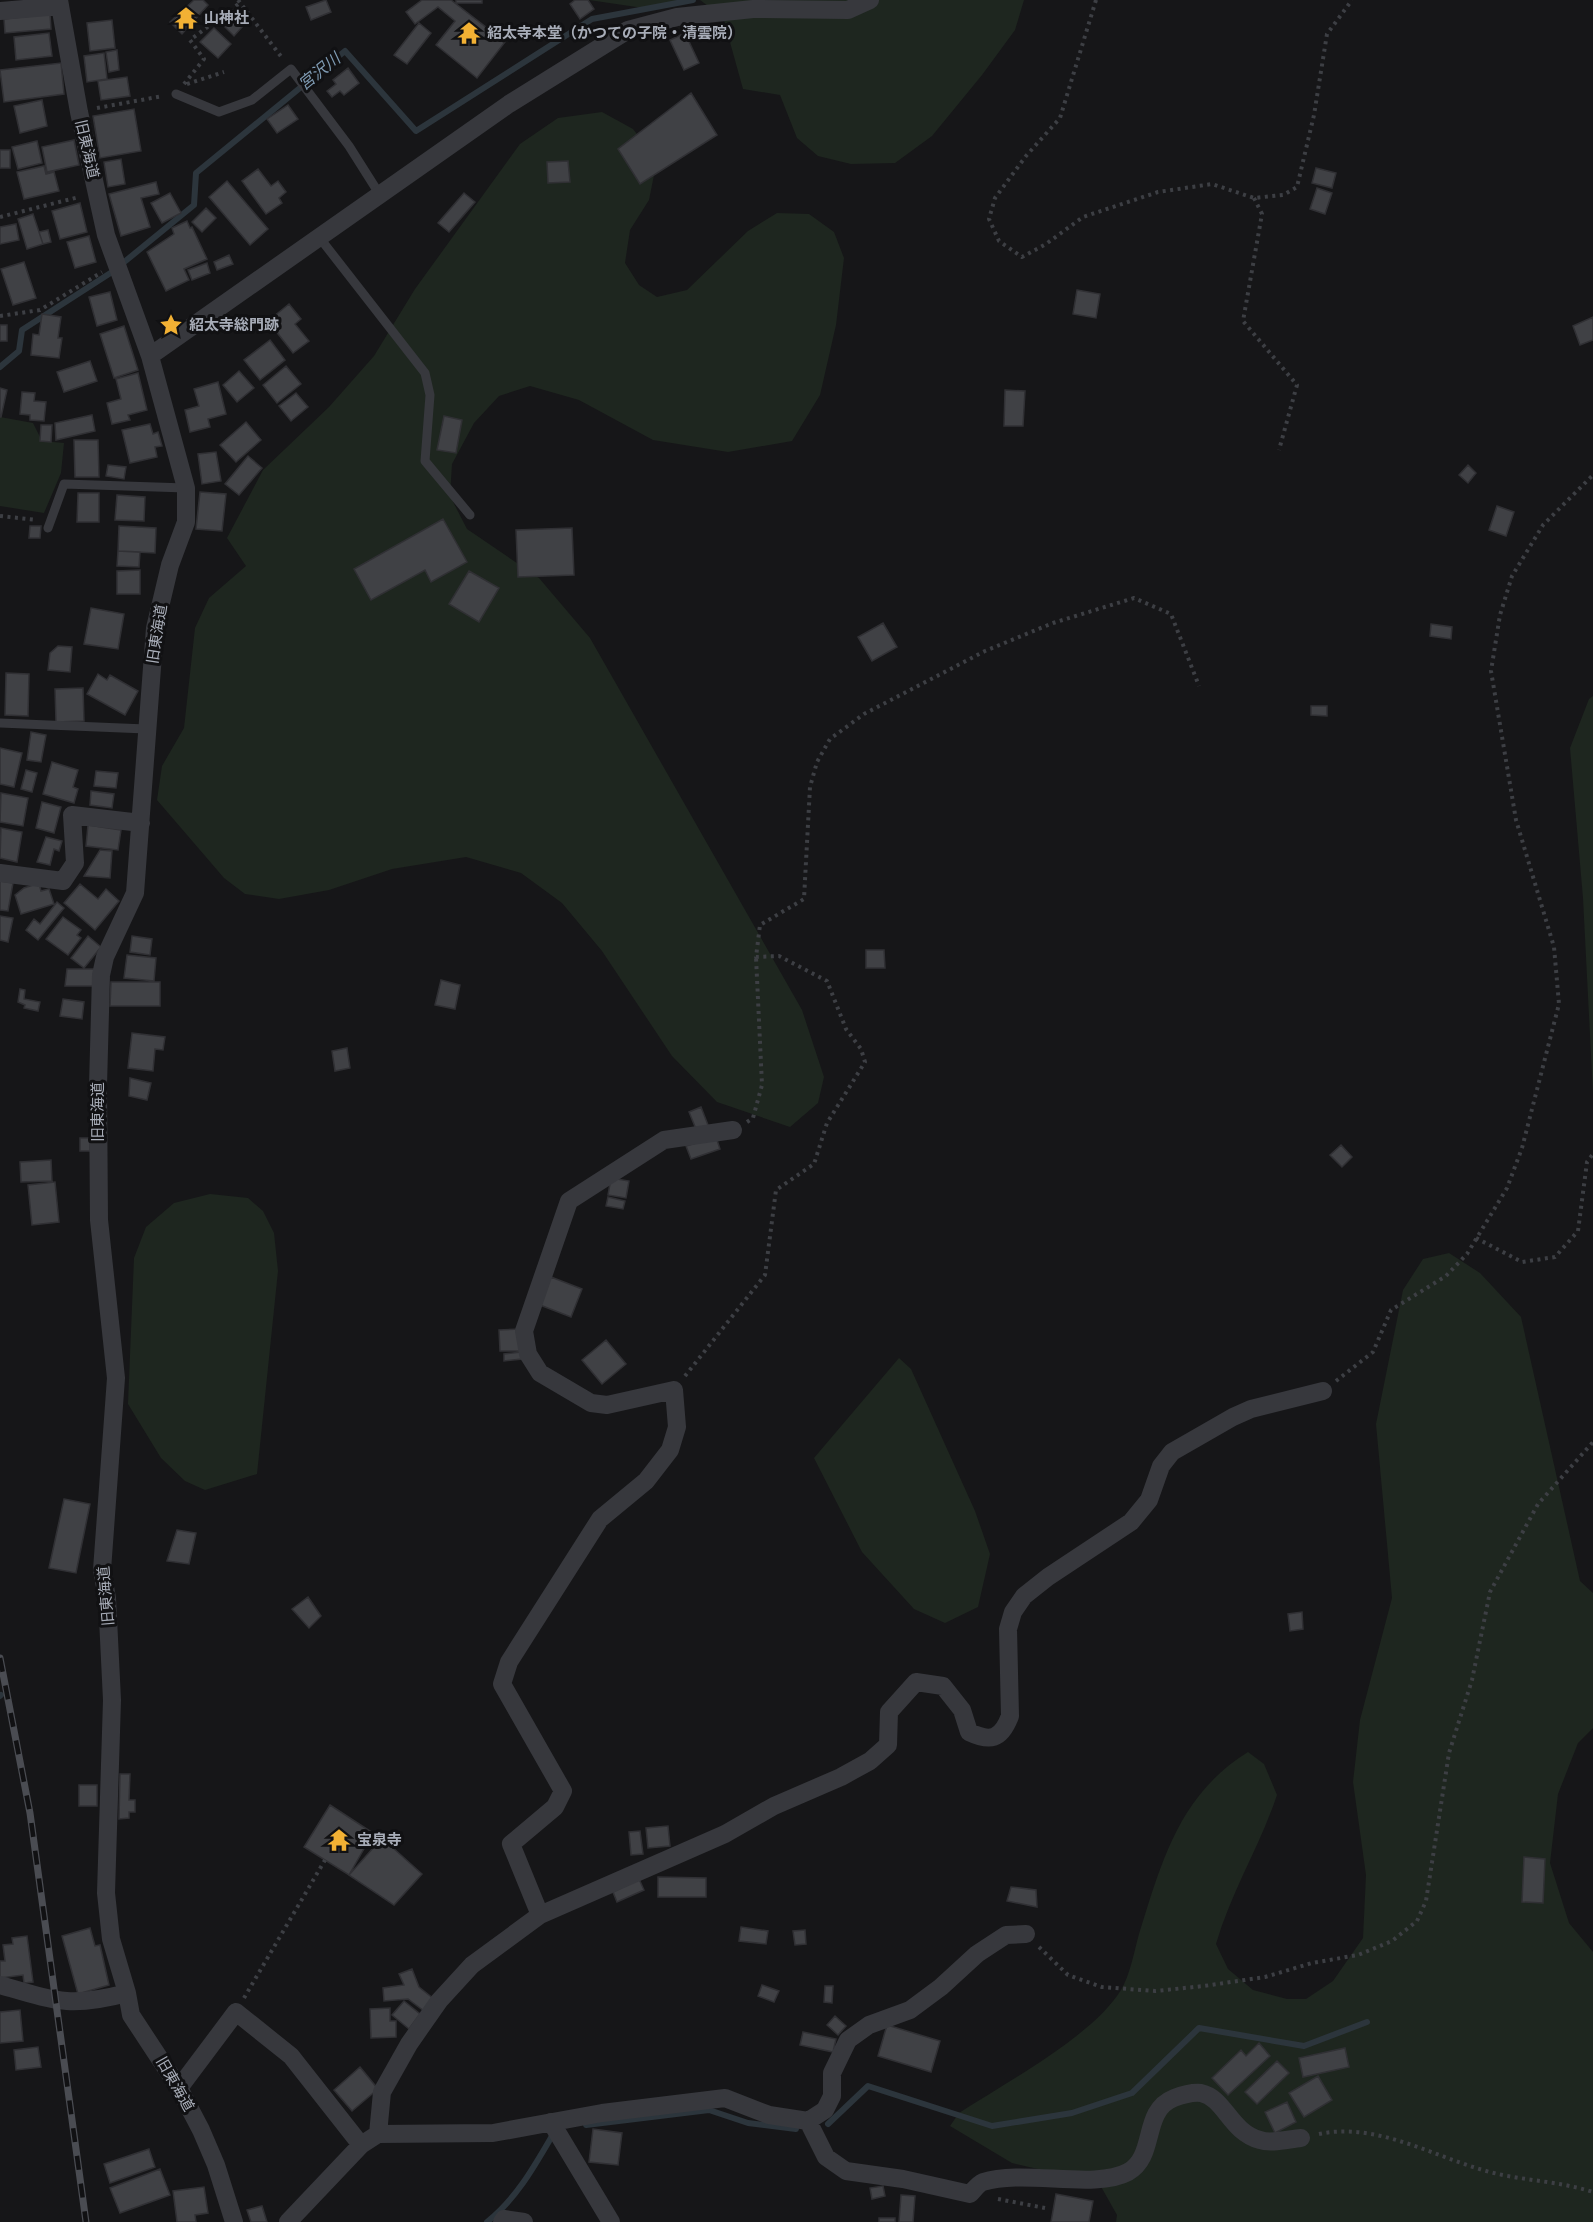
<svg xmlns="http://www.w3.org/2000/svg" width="1593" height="2222" font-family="Quicksand,'Noto Sans JP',sans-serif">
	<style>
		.green { fill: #1e261f }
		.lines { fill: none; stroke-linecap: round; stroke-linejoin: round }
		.stream { stroke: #2c353c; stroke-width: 6 }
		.building { fill: #404145; stroke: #303034; stroke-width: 1.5 }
		.path { stroke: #3d3f44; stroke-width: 4; stroke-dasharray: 3 4.5; stroke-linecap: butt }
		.lane { stroke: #37383d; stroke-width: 9 }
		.street { stroke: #37383d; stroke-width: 18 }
		.rail-casing { stroke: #4a4c52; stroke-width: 7 }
		.rail { stroke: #111113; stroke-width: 4.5; stroke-dasharray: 14; stroke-linecap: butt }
		.labels { text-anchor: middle; stroke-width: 6; stroke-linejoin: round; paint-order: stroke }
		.poi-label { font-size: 15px; font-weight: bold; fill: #a8adb8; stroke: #111113; text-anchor: start }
		.street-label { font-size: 15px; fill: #a8adb8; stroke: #111113 }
		.water-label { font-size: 16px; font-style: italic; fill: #7f9bb3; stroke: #111113 }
	</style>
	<rect width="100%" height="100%" fill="#161618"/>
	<path class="green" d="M589,0H686L650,9Z
		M700,0H1024L1015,30L982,75L932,136L895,163L851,164L818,156L797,138L780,95L743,89L723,17Z
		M602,112L633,129L657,160L649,200L630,230L625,263L639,285L657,297L687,290L748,231L777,213L809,214L834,232L844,258L836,325L820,395L792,441L728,452L653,440L579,400L530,386L499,396L474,423L452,464L450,496L467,529L539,578L590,638L802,1010L824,1077L818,1103L790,1127L717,1102L672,1056L602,951L562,903L521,873L466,857L392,869L329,890L279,899L245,894L224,878L157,800L162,766L184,728L195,628L209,598L246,566L227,538L263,470L329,407L374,356L415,289L520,144L558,118Z
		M0,417L33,423L42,441L64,443L61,473L44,513L0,506Z
		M1593,696V1094L1583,898L1570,748L1589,699Z
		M210,1194L248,1198L263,1211L274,1233L278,1271L257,1474L205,1490L185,1481L161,1458L128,1404L134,1258L146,1227L174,1203Z
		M1449,1253L1480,1273L1521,1317L1580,1581L1593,1593V1728L1578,1743L1558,1794L1550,1863L1569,1923L1593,1952V2222H1116L1117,2215L1099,2183L1012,2163L950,2126L959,2113C1005,2083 1093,2036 1121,1990C1130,1975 1134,1952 1139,1934C1162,1861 1179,1795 1248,1752L1264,1764L1277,1795C1260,1846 1231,1892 1216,1944L1228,1969L1253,1990L1287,1999H1306L1333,1981L1363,1938L1366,1875L1353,1782L1360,1720L1392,1598L1376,1424L1403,1290L1423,1259Z
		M899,1358L911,1369L975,1511L990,1554L978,1607L945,1623L914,1609L862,1552L814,1458Z"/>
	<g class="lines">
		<path class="stream" d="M0,367L19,351L22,330L112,272L194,205L196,173L345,51L416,131L592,19L693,0
			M0,1696L1,1695
			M828,2124L868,2086L992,2126L1072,2113L1132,2093L1199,2028L1304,2046L1367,2022
			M586,2125L709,2110L748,2123L796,2129
			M487,2222C516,2199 534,2167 552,2136"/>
	</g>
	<path class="building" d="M194,0H203L208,5L182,34L170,22Z
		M326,0L331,12L311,20L306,7Z
		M422,0H451L505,42L477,78L436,45L455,21L438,7L415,24L406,12Z
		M456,0H482V3H456Z
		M575,0H588L594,9L580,19L570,4Z
		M50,14L51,29L5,33L4,19Z
		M232,17L242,27L234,36L224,26Z
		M112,20L115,48L90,51L87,23Z
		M419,23L431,33L407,64L394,55Z
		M214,28L231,44L218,58L200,42Z
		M49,33L52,56L16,60L14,37Z
		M685,33L699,63L684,70L670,40Z
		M117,50L119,70L109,72L106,52Z
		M104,53L107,79L87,82L84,56Z
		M61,63L64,94L4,102L0,70Z
		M348,68L359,83L344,95L340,91L332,97L327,91L336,84L333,80Z
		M127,77L130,96L101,100L98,81Z
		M691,93L717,135L640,184L618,149Z
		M42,100L47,126L20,133L14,106Z
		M288,105L298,119L277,133L267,119Z
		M134,109L141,151L100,158L93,116Z
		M74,140L79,165L47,172L42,147Z
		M37,141L42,163L18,169L12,147Z
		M0,150H10V168H0Z
		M121,159L125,184L108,187L104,162Z
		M568,161L570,182L548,183L547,162Z
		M44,166L46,174L54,172L59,191L24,199L17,172Z
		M1316,168L1336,173L1332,188L1312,183Z
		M258,169L271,186L278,181L286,192L279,198L282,203L266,214L242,181Z
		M227,181L268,229L250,245L209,197Z
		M156,182L159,194L141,198L150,227L121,236L109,194Z
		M1317,188L1332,193L1325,214L1310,209Z
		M170,193L181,213L162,223L151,203Z
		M464,193L475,202L449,232L438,223Z
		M80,203L87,232L60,239L52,211Z
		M206,208L216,218L202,232L192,222Z
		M33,214L43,244L27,249L18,219Z
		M187,221L190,228L192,227L207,259L184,269L189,280L166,291L147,252L174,234L172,228Z
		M16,224L19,240L0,244V227Z
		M48,230L51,242L43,244L39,232Z
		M89,236L96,262L75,268L67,242Z
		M229,255L233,264L217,270L214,262Z
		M24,262L36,298L13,305L1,269Z
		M207,263L210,273L192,280L188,270Z
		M1077,290L1100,294L1096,318L1073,314Z
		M110,292L117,320L97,326L89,297Z
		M289,304L301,319L295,324L309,341L293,353L268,321Z
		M42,314L61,317L58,338H62L59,358L31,355L33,334L39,335Z
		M1593,317V340L1580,345L1573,326Z
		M0,325H7V341H0Z
		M124,326L138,370L114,378L100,334Z
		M270,340L285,360L260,380L244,360Z
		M90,361L97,381L64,392L57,372Z
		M286,366L301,384L277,403L263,385Z
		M239,371L254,388L237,402L223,385Z
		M138,373L147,410L128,415L130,420L112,424L107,403L121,399L116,379Z
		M218,382L226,414L208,419L210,427L190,432L185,410L199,406L194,389Z
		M0,388L7,390L1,417H0Z
		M1005,390L1025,391L1023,426H1004Z
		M22,392L35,393L34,401L46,402L44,421L30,420V415L20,414Z
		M296,393L308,407L291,421L279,406Z
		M92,415L95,431L56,440L55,423Z
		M444,416L462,420L456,453L437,450Z
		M246,422L261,440L236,462L220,445Z
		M150,424L153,434L158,432L162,446L155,447L157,457L130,463L122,430Z
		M41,425H52L51,442L40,441Z
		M74,440H98L99,477H75Z
		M216,452L221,481L202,484L198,454Z
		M248,456L262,468L239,495L225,484Z
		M108,465L126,467L124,479L106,476Z
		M1468,465L1476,473L1468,483L1459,475Z
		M200,492L226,494L222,531L196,529Z
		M78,493H99V522H77Z
		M117,495L145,497L144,521L115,520Z
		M1497,506L1514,512L1506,536L1489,530Z
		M443,519L467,562L431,582L425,570L371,600L354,569Z
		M30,526H41L40,538H29Z
		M119,526L156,528L155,553L118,551Z
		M572,528L574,575L518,577L516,530Z
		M118,551L140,552L139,567L117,566Z
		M140,570V594H117V571Z
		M469,571L499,588L479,622L449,604Z
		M91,608L124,614L118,649L84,644Z
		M883,623L897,647L872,661L858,637Z
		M1431,624L1452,627L1451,639L1430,636Z
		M58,646L72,647L70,672L48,670L50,653Z
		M6,673L29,674L28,716L5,715Z
		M98,674L107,680L110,675L138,691L125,715L87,694Z
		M83,688L84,721L56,722L55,689Z
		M1311,706H1327V716L1311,715Z
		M31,732L46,735L41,762L27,760Z
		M0,748L22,753L14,787L0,784Z
		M52,762L78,770L73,787L78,789L74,803L43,794Z
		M26,770L37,773L32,792L21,789Z
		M96,771L118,773L116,788L94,786Z
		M91,791L114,794L112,808L90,805Z
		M1,793L28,798L23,826L0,822Z
		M42,802L61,807L54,833L36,828Z
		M88,825L121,830L118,850L86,846Z
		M1,828L22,832L17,862L0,858Z
		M46,837L62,841L59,851L54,849L50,865L37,862Z
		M100,850L112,851L110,878L84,876Z
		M0,881L13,883L8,911L0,910Z
		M39,883L41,891L49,889L54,904L21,914L15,895L24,888Z
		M80,884L98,899L106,889L119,901L95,930L64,903Z
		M57,902L64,908L38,940L26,930L34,919L40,924Z
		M0,916L13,918L8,942L0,940Z
		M63,917L81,930L77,935L81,938L68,955L46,939Z
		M88,936L101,947L84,968L71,958Z
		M132,936L152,939L150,955L130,952Z
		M866,950H884L885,968H866Z
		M127,955L156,958L154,981L124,978Z
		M67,969H94L93,986H65Z
		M441,980L460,985L455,1009L435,1005Z
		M111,982H160V1006H110Z
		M20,989L25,990L24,999L40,1002L38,1011L24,1008L25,1005L18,1002Z
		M63,999L84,1002L82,1019L60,1016Z
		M132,1033L165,1037L163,1050L155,1049L153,1071L128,1068Z
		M347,1048L350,1068L335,1071L332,1051Z
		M130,1078L151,1083L147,1100L129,1096Z
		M701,1107L708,1125L696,1129L689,1112Z
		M716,1137L720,1149L691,1159L686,1146Z
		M80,1138H90V1151H80Z
		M1341,1145L1352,1157L1342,1167L1330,1155Z
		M51,1160L52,1181L21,1182L20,1162Z
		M611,1178L629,1181L626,1198L608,1195Z
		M55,1182L59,1222L32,1225L28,1185Z
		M608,1197L625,1201L623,1209L606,1206Z
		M551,1277L582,1289L571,1317L540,1305Z
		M521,1329L522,1351H500L499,1330Z
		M606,1340L626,1364L602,1384L582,1360Z
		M521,1352L522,1359L504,1361V1354Z
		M64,1499L90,1504L76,1573L49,1568Z
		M177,1530L196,1533L189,1564L167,1561Z
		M308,1597L321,1616L309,1628L292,1609Z
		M1302,1612L1303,1629L1290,1631L1288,1614Z
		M120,1774H130L129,1800H135V1812H129V1818L119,1819Z
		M79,1785H97V1806H79Z
		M330,1805L373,1833L349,1875L304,1847Z
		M668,1826L670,1846L648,1848L646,1828Z
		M640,1831L643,1854L631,1855L629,1832Z
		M382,1838L422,1874L394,1905L349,1875Z
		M1524,1857L1545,1859L1543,1903L1522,1902Z
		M658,1877L706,1878V1897H658Z
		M639,1879L644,1890L617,1902L613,1892Z
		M1011,1887L1036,1890L1037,1907L1007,1901Z
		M741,1927L768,1931L766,1944L739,1941Z
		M90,1928L95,1946L100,1945L109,1985L78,1994L62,1936Z
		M805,1930L806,1944L795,1945L793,1931Z
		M27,1936L33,1982L24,1983L23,1975L0,1978V1961H5L3,1945L13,1944L12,1938Z
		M412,1969L419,1987L434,1999L424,2011L408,1999L384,2001L383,1988L404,1985L399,1974Z
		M762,1985L779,1991L774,2002L758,1996Z
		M825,1986H833L832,2003L824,2002Z
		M404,2001L420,2014L409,2029L392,2015Z
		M390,2008V2021H396V2037L371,2038L370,2009Z
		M20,2010L23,2041L0,2043V2012Z
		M835,2016L846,2026L838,2035L827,2025Z
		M887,2025L940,2041L931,2072L878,2056Z
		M803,2032L836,2039L833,2052L800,2045Z
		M1259,2043L1270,2056L1228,2095L1212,2078L1241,2050L1246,2056Z
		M38,2047L41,2067L16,2070L14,2050Z
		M1345,2048L1349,2067L1303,2077L1299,2058Z
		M1277,2061L1289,2073L1257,2104L1245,2092Z
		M360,2067L378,2089L352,2111L334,2090Z
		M1318,2076L1332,2100L1304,2117L1289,2093Z
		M1287,2102L1296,2122L1275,2133L1265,2112Z
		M593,2129L622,2133L618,2165L589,2162Z
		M149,2149L155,2167L110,2183L104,2164Z
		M160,2169L170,2195L120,2213L110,2188Z
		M883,2186L885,2196L872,2199L870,2188Z
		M204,2187L208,2213L195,2215L196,2222H177L173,2191Z
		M1056,2194L1093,2201L1089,2222H1051Z
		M901,2195L915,2196L913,2222H899Z
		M262,2206L267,2222H251L247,2210Z
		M879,2218H895V2222H879Z"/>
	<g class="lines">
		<path class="path" d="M238,0L283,59
			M1096,0L1060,118L1026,156L995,198L989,219L999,241L1022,257L1046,244L1083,217L1158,192L1212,184L1254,198L1283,195L1297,187L1314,115L1327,34L1352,0
			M184,84L204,59L190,40L240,3
			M187,84L224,72
			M97,108L163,96
			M1254,198L1262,214L1243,321L1297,385L1279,450
			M0,217L79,197
			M0,316L40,310L102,272
			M0,516L37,520
			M747,1122L753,1118L762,1085L756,957
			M1476,1238L1522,1262L1555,1257L1578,1231L1587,1162L1593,1154
			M685,1376L765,1275L776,1190L814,1164L827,1123L865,1062L861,1049L846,1029L827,981L779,956L756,957L760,925L804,899L810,787L817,762L830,739L864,714L985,651L1053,623L1134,598L1171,614L1199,686
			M1336,1381L1373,1352L1391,1310L1446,1276L1467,1254L1507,1188L1522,1148L1559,1004L1554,947L1516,820L1491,671L1500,615L1512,576L1543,525L1593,475
			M1039,1947L1068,1975L1102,1987L1155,1991L1204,1986L1265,1977L1312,1963L1358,1955L1392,1941L1417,1921L1426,1901L1449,1753L1472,1680L1490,1592L1538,1504L1593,1442
			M244,1998L325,1860
			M1319,2134C1380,2121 1440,2161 1498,2174C1530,2181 1562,2182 1593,2192
			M998,2199L1045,2208"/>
		<path class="lane" d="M176,94L219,112L252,100L291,69L349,146L380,195
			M319,237L425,373L430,395L425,461L470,515
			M48,528L64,484L186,488
			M0,723L146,729"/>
		<path class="street" d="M59,0L79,112L106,235L150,356L186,488V522L170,565L155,628L135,893L105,957L101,975L98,1086L99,1220L116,1378L102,1570L107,1598L112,1700L106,1893L111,1939L127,1993L131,2015L179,2088L201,2130L216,2165L234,2222
			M0,11L60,6
			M150,356L509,104L628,30L677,17L753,9L848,10L870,0
			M0,873L63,881L75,863L72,815L141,823
			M540,1915L511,1844L555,1807L563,1791L502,1684L509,1662L600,1519L646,1481L670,1450L677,1427L674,1390L607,1405L591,1403L540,1373L528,1354L524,1331L569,1201L664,1140L733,1130
			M0,1985C55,2001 70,2008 127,1993
			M179,2088L236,2012L291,2056L361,2145
			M808,2121L826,2157L846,2171L903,2179L970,2194C974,2190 978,2184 983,2182C1024,2169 1095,2190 1128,2172C1157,2156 1141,2111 1174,2098C1182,2095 1192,2092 1201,2093C1225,2098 1230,2132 1260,2140C1271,2144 1289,2139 1301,2138
			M551,2122L611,2222
			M378,2134L382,2092L409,2044L439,2001L472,1965L540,1915L725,1834L774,1806L841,1777L870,1761L888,1745L889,1712L916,1682L943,1686L962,1710L969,1732C990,1742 1001,1740 1010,1716L1008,1629L1013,1612L1024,1596L1048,1577L1131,1522L1149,1500L1161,1466L1172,1452L1233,1417L1251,1409L1323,1391
			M288,2222L361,2145L378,2134L493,2133L602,2113L725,2098L769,2115L808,2121L825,2110L832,2096V2073L848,2040L869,2025L910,2010L941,1987L977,1954L1006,1935L1026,1934
			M502,2222L504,2219L524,2222"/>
		<g class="rail-casing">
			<path id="rail" d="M0,1658L30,1813L86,2222"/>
		</g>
		<use href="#rail" class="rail"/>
	</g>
	<defs>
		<g id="temple-bare" transform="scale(1.8)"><path d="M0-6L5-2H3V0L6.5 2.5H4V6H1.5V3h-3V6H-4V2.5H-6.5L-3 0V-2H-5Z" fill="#f2b134" stroke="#111113" stroke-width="2.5" paint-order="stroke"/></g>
		<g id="sight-bare" transform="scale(1.8)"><path d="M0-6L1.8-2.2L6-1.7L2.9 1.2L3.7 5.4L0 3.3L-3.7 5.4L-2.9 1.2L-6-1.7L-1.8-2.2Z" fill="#f2b134" stroke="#111113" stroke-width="2.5" paint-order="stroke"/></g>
	</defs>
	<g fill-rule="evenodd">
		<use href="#temple-bare" x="186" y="18"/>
		<use href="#temple-bare" x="469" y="33"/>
		<use href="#sight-bare" x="171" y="325"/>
		<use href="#temple-bare" x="339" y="1840"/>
	</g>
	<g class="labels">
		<g class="poi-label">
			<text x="204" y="23">山神社</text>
			<text x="487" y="38">紹太寺本堂（かつての子院・清雲院）</text>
			<text x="189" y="330">紹太寺総門跡</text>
			<text x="357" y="1845">宝泉寺</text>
		</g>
		<g class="street-label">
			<text transform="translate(87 149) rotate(77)" y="5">旧東海道</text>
			<text transform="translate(157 634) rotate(-81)" y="5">旧東海道</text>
			<text transform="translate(98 1112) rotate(-90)" y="5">旧東海道</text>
			<text transform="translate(106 1596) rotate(-95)" y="5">旧東海道</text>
			<text transform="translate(175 2084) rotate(60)" y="5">旧東海道</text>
		</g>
		<g class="water-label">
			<text transform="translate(319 71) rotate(-39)" y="6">宮沢川</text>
		</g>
	</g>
</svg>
